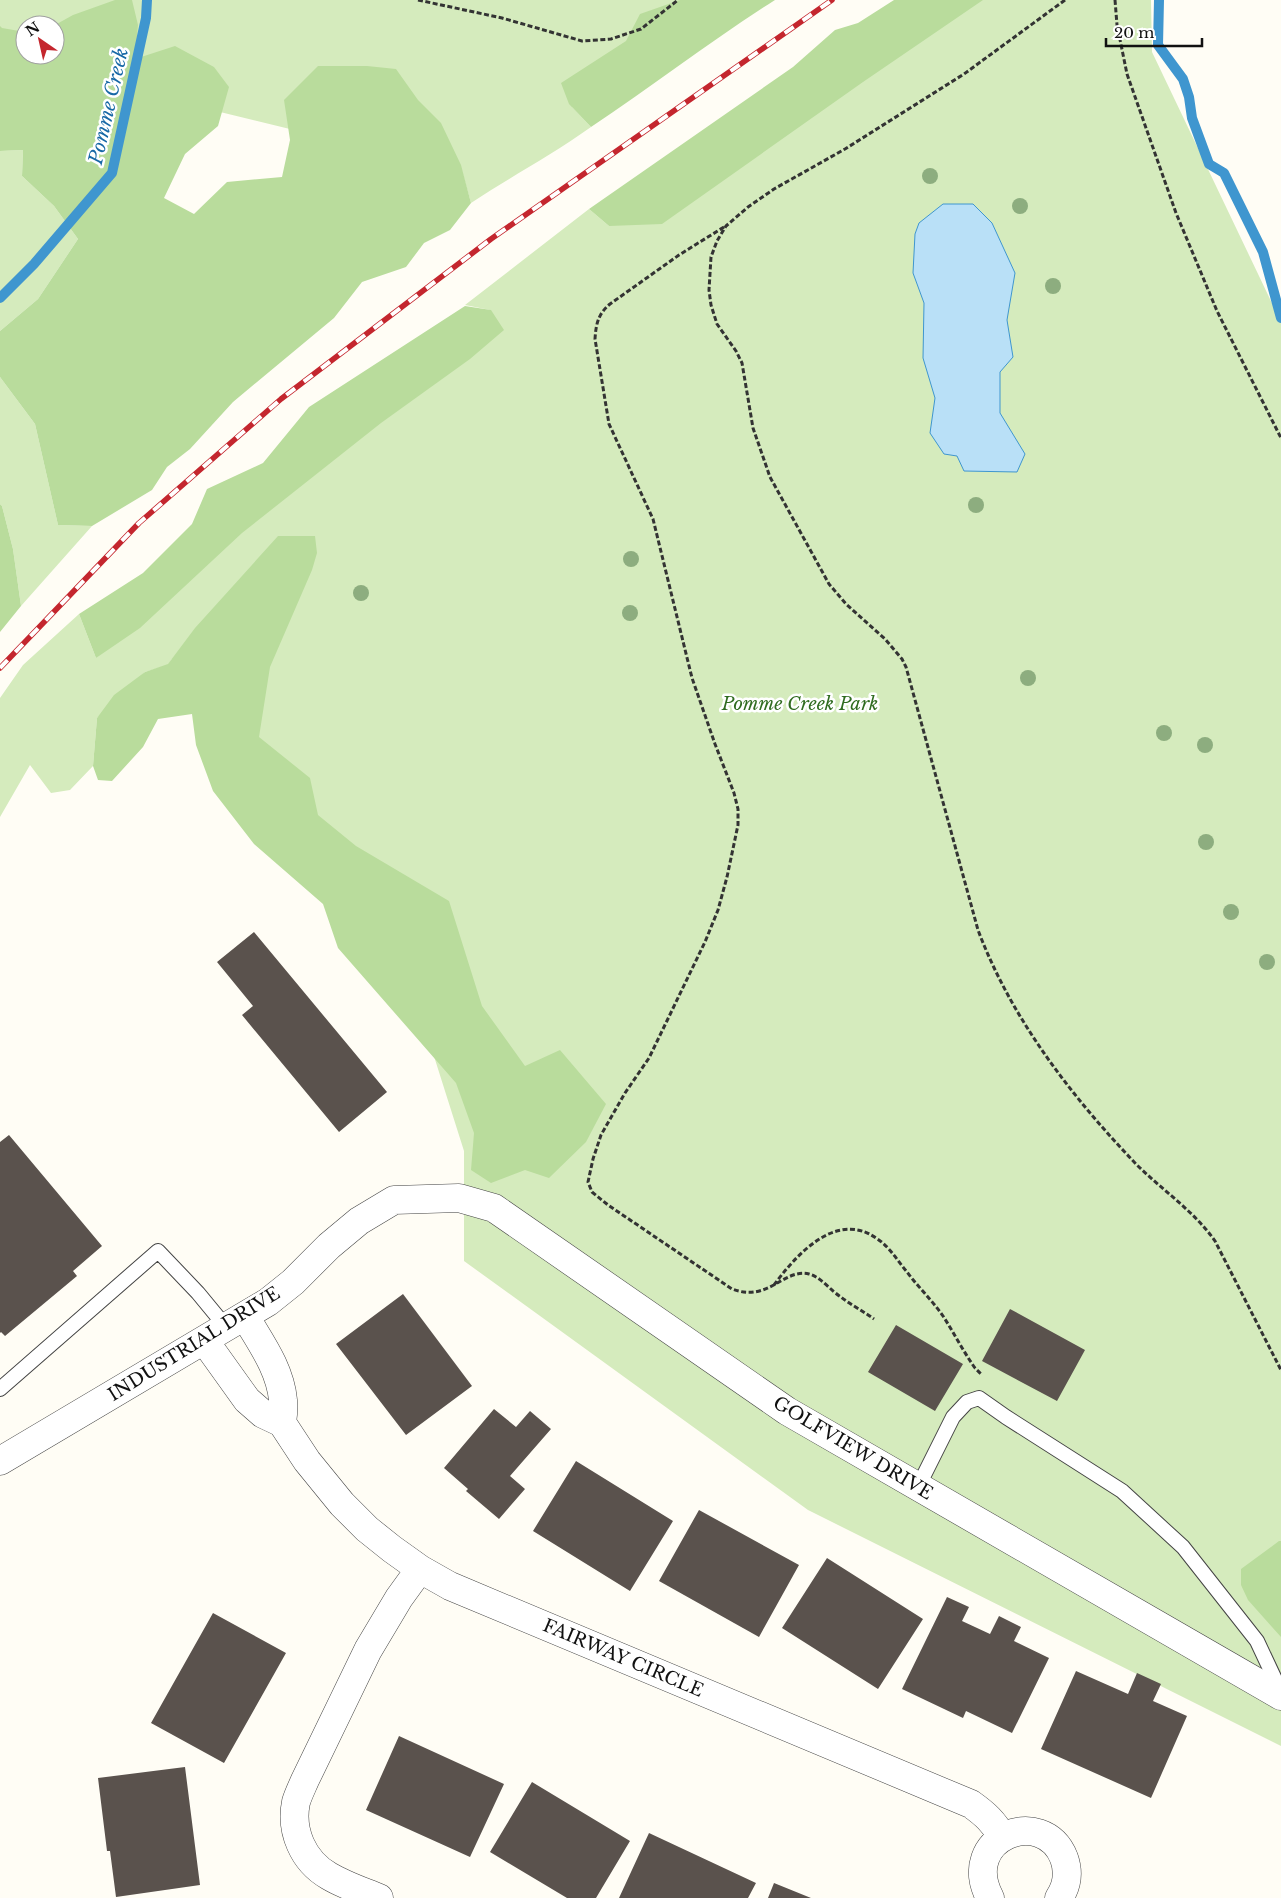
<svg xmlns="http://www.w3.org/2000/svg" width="1281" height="1898" font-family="'Libre Baskerville',serif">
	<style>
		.green { fill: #d5ebbd }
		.forest { fill: #b9dc9c }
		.water { fill: #b9e0f7; stroke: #3f96cf }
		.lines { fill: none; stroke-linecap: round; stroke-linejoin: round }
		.stream { stroke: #3f96cf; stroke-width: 10 }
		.building { fill: #5a524d }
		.lane-casing { stroke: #444; stroke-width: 16 }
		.street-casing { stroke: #444; stroke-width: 29 }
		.path { stroke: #333; stroke-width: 3; stroke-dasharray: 5 2.5; stroke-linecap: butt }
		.lane { stroke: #fff; stroke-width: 14 }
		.street { stroke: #fff; stroke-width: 28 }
		.rail-casing { stroke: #c4262e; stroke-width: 5.5 }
		.rail { stroke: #fff; stroke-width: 4; stroke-dasharray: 11; stroke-linecap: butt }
		.tree { fill: #8dad7f }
		.labels { text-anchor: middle; stroke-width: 5; stroke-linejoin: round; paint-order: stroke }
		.park-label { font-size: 18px; font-style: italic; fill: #2f6b1f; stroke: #fff }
		.street-label { font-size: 18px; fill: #111; stroke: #fff }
		.water-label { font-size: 19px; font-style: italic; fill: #1768a6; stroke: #fff }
	</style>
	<rect width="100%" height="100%" fill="#fffdf5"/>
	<path class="green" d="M0,0H716L572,107L591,127C552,155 510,177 471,203L462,171L138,92L55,55V25H25V51L0,42Z
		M963,0H1151L1152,52L1281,322V1746L808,1510L464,1261V1151L413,990L172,659L168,665L145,672L97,718L93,766L70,790L51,793L30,765L0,817V698L23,665L79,614L96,658L185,559L490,310L465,305L589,209L609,226Z
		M23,150L22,176L54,206L78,239L38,299L0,331V151Z
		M0,377L35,424L58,525L92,526L21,606L13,549L2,506L0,504Z"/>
	<path class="forest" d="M115,0H132L138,25L135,59L175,46L214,67L229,87L218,126L185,154L164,198L194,214L227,182L282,177L290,140L284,100L318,66H367L396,69L418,100L441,123L461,165L471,203L450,230L424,243L406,267L362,282L334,318L233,402L190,449L167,467L152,490L92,526L58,525L35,424L0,377V331L38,299L78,239L54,206L22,176L23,150L0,151V26L2,28L25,32V55H55V25L73,15Z
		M680,0H775C712,40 653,86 591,127L569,104L561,83L626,41L640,14Z
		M894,0H983L863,82L662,224L609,226L589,209L793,67L835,30L858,23Z
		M465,306L491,310L504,330L470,359L381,423L242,533L140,628L96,658L79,614L143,573L192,524L207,489L263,463L309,407Z
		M0,504L2,506L13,549L21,606L0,632Z
		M278,536H315L317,553L312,570L270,667L259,737L310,778L318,815L356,846L449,901L482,1006L525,1066L560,1050L606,1104L586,1142L549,1178L525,1170L491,1183L471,1170L474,1133L456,1083L338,948L323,904L254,844L213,791L196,745L192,714L158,719L143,747L112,781L98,780L93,766L97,718L114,695L145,672L168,664L195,628Z
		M1279,1541H1281V1637L1248,1600L1241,1585V1569Z"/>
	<path class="water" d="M943,204H973L992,223L1015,273L1007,320L1013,357L1000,372V413L1025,454L1017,472L964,471L957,456L944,454L930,433L935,398L923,358L924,303L913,273L915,234L919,223Z"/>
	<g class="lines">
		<path class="stream" d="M1159,0L1158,45L1183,79L1189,97L1192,118L1209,164L1224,173L1263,252L1281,318
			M0,298L34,264L112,173L146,18L147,0"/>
	</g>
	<path class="building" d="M254,932L387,1092L339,1132L242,1015L253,1006L217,962Z
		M9,1135L102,1246L73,1271L77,1276L5,1336L1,1332L0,1333V1142Z
		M403,1294L472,1386L406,1435L336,1344Z
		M1010,1309L1085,1350L1057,1401L982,1361Z
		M896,1325L963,1364L935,1411L868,1372Z
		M494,1409L516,1427L530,1411L551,1429L510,1476L525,1489L499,1519L466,1491L468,1489L444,1468Z
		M576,1461L673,1521L630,1591L533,1531Z
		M699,1510L799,1565L759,1637L659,1581Z
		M827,1558L923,1619L878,1689L782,1628Z
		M947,1597L969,1607L962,1621L990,1634L999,1616L1021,1627L1014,1641L1049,1658L1012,1733L966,1711L963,1718L902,1689Z
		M213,1613L286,1653L224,1763L151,1723Z
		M1076,1671L1128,1694L1137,1673L1161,1684L1153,1701L1187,1716L1151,1798L1041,1749Z
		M399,1736L504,1784L470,1857L366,1810Z
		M185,1767L200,1885L116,1897L110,1851H107L98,1778Z
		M532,1782L630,1841L596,1898H567L490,1852Z
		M649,1833L756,1883L748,1898H619Z
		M774,1883L811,1898H768Z"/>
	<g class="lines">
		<g class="lane-casing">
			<path id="lane" d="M0,1389L158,1251L198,1293L226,1327
				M918,1487L953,1417L967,1402L979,1398L1006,1417L1122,1491L1183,1547L1257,1641L1280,1690"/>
		</g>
		<g class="street-casing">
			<path id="street" d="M245,1316C260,1342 280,1368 283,1400C284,1407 283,1416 282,1423
				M204,1340L247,1400L263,1414L282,1423L307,1461L342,1504L367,1529L392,1549L420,1569L450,1586L971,1804C985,1814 994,1822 1002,1837
				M0,1461L268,1302L293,1282L329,1246L359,1221L394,1200L459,1198L494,1208L787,1411L1281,1696
				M379,1898C362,1891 344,1885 329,1876C303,1861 290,1831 296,1802C298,1795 302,1787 305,1780L368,1650L399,1598L420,1569
				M990,1898C958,1837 1043,1805 1064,1858C1069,1872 1067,1886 1059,1898"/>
		</g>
		<path class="path" d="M418,0L502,18L582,41L611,39L641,29L678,0
			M1065,0L964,74L845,149L774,189L748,207L726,226L717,241L711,257L709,290L711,305L717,324L736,351L742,363L753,428L770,477L829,584L846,604L885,639L902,659L906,667L978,930C1011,1018 1071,1096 1136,1164C1162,1190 1194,1211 1215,1241L1281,1370
			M1115,0L1117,25L1127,74L1176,213L1217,311L1281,438
			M724,227L679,255L610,304C598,314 596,324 595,339L609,424L653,519L692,678L715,744L734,793L738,809V825L727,877L718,910L705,942L649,1058L625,1093L601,1135L593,1159L588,1182L592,1192L608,1205L732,1289C769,1303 783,1268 809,1274C821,1277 831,1291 841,1297C851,1305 863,1311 874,1319
			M774,1285C796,1255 836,1210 876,1238C889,1246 897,1260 907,1272C918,1287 932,1300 943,1316C954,1333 963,1351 975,1368L981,1374"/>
		<use href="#lane" class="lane"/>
		<use href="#street" class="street"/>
		<g class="rail-casing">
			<path id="rail" d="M0,668L139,523L281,399L491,239L832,0"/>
		</g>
		<use href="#rail" class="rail"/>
	</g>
	<g class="tree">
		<circle cx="930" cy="176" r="8"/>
		<circle cx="1020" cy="206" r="8"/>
		<circle cx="1053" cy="286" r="8"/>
		<circle cx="976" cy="505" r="8"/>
		<circle cx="631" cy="559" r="8"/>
		<circle cx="361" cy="593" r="8"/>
		<circle cx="630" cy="613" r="8"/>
		<circle cx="1028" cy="678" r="8"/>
		<circle cx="1164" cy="733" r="8"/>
		<circle cx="1205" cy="745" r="8"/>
		<circle cx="1206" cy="842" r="8"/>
		<circle cx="1231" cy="912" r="8"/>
		<circle cx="1267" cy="962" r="8"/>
	</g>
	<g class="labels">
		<g class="park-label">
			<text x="800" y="710">Pomme Creek Park</text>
		</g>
		<g class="street-label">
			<text transform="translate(194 1344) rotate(-32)" y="6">INDUSTRIAL DRIVE</text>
			<text transform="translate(853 1448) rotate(31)" y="6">GOLFVIEW DRIVE</text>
			<text transform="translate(623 1658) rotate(23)" y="6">FAIRWAY CIRCLE</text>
		</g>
		<g class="water-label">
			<text transform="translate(108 106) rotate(-77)" y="7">Pomme Creek</text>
		</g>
	</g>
	<g transform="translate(40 40) rotate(326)"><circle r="24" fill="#ffffff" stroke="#a0a0a0"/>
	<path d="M0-4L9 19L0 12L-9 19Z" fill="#c4262e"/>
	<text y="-8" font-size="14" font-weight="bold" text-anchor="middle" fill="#111111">N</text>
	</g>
	<path d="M1106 38v8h96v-8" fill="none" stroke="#111111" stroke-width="2.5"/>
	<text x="1114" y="38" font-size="15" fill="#111111" stroke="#ffffff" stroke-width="4" paint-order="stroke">20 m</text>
</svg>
